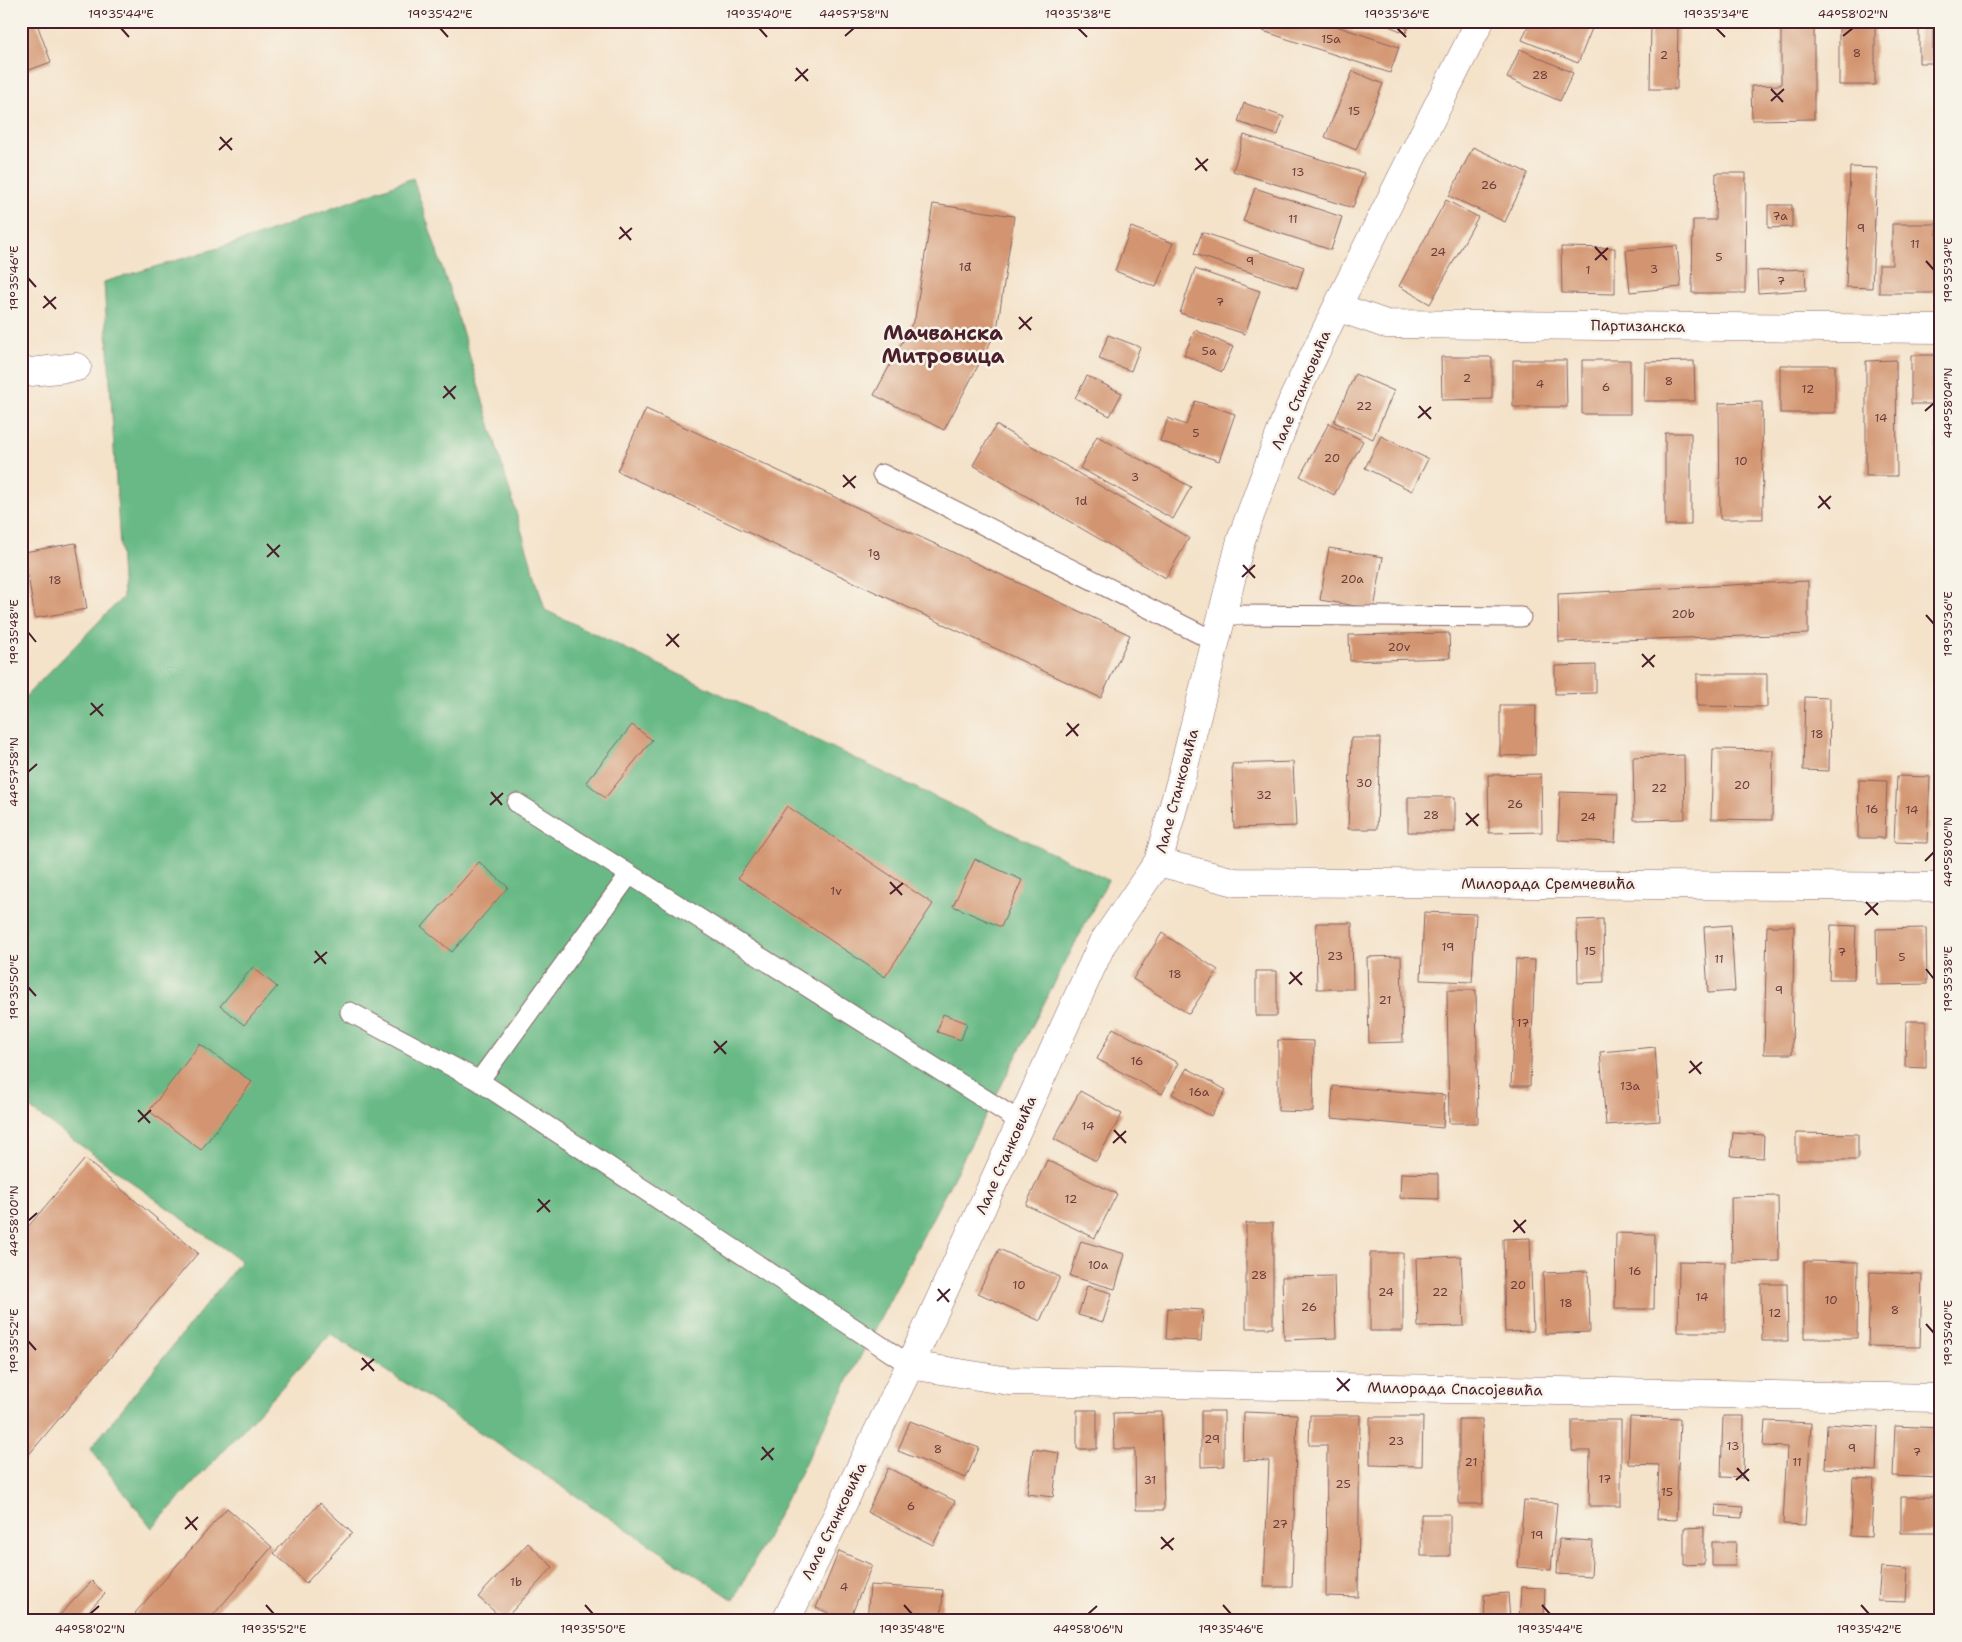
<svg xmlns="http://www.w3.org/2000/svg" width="1962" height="1642" font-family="'Shantell Sans',sans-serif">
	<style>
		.forest { fill: #68b985; stroke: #596c58 }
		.building { fill: #d39571 }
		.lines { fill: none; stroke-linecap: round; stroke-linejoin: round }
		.service-casing { stroke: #866362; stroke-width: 21 }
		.minor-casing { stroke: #866362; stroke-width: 29 }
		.service { stroke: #fff; stroke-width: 19 }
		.minor { stroke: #fff; stroke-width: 28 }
		.ticks { fill: none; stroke: #4a1f2b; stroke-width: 2 }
		.labels { text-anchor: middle; stroke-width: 5; stroke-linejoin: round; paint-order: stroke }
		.number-label { font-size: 12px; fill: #6c3c3c }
		.street-label { font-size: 15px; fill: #4a1f2b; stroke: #f7f3e8 }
		.district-label { font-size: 20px; font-weight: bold; fill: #4a1f2b; stroke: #f7f3e8 }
		.neatline { fill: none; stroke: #4a1f2b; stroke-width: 2 }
		.ticks-label { font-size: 12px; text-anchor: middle; fill: #4a1f2b }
	</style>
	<rect width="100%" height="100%" fill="#f7f3e8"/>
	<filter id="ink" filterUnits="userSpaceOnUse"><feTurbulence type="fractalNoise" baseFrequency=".02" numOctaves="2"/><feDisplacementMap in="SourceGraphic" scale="10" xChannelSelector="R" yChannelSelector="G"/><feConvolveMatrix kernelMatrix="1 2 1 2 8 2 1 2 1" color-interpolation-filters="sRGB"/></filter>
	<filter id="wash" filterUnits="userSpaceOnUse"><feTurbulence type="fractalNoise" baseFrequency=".0096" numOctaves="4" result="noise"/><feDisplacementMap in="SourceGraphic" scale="20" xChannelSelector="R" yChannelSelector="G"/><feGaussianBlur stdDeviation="1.12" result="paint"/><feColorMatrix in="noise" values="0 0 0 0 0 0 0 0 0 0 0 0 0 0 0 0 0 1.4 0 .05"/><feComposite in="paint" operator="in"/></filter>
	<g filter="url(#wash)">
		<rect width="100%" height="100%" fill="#f4e2c9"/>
		<path class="forest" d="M413,178L455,307L545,610L1108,880L734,1600L331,1334L152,1528L90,1449L241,1261L21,1102V701L123,597L104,282L252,238Z"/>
		<g id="blocks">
			<path class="building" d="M21,21H36L51,62L21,73Z
				M1266,21H1321L1399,47L1390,73L1263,31Z
				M1376,21H1411L1406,33Z
				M1530,21H1595L1578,63L1522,40Z
				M1651,21H1678L1677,89H1650Z
				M1781,21H1814V119L1752,120L1751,86L1781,85Z
				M1839,21H1875V85H1839Z
				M1919,21H1933V63H1919Z
				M1520,49L1573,73L1560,101L1507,78Z
				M1353,71L1383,84L1356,150L1325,137Z
				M1244,103L1284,117L1278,135L1238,122Z
				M1244,135L1364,173L1353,208L1233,171Z
				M1473,147L1528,173L1505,222L1449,196Z
				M1850,167L1877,168L1872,288L1846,287Z
				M1716,173H1746L1745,293H1692L1693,220H1715Z
				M1255,188L1342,217L1331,250L1243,221Z
				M1446,200L1478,217L1430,304L1399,286Z
				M933,204L1014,216L997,330L944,430L874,395L915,318Z
				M1768,205H1792V227L1768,228Z
				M1892,224H1937L1938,293H1879V265H1892Z
				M1131,227L1173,243L1156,287L1115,271Z
				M1202,232L1304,267L1297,288L1194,254Z
				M1677,246L1681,287L1630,292L1626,250Z
				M1561,247L1615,248V294L1562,293Z
				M1195,269L1260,291L1245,334L1180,313Z
				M1805,269L1806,290L1758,293L1757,271Z
				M1195,330L1233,347L1222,372L1184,355Z
				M1108,335L1140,347L1131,371L1099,359Z
				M1911,355H1941V404H1911Z
				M1441,357H1492V399L1442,400Z
				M1513,360H1566L1567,407H1513Z
				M1582,360H1630V414H1582Z
				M1896,360L1897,476H1866V361Z
				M1694,361L1695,401H1644L1645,362Z
				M1780,365H1835V413H1780Z
				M1355,374L1394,391L1373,439L1334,422Z
				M1087,376L1122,393L1110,416L1075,398Z
				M1195,401L1235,414L1219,461L1160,441L1168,418L1186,425Z
				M1762,402L1763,519H1720L1719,403Z
				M646,409L1130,635L1101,698L617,471Z
				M1329,423L1363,441L1334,495L1300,476Z
				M996,425L1189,538L1166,578L973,465Z
				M1665,433H1691V525H1665Z
				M1935,434H1941V476H1935Z
				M1097,436L1191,487L1173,519L1080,468Z
				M1381,436L1428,459L1412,491L1365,468Z
				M76,543L87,609L35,618L24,552Z
				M1329,548L1383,557L1374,609L1320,600Z
				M1808,581V634L1559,642L1558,594Z
				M1449,633L1450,658L1350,661L1349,635Z
				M1596,665V693L1555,694V666Z
				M1697,674H1767V707L1697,706Z
				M1805,697L1830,698L1829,771L1803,770Z
				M1500,705H1536L1535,755L1500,756Z
				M632,725L652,740L605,798L586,782Z
				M1351,738H1380L1377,829H1348Z
				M1713,749L1773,750L1772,820L1711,819Z
				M1684,755L1685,819L1634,820L1633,757Z
				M1293,762L1296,826L1234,828L1232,764Z
				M1541,774L1542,832L1489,833L1488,775Z
				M1897,776L1930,777L1927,843L1894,842Z
				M1859,780L1887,781L1885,838H1858Z
				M1560,792L1618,794L1615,842L1558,840Z
				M1408,797H1455V832H1408Z
				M787,806L933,904L885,977L738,878Z
				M975,859L1022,880L1001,927L953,906Z
				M479,862L508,887L452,952L422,927Z
				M1424,912L1476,914L1472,982L1421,980Z
				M1603,919L1604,982L1578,983L1577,920Z
				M1316,923H1352L1353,989H1317Z
				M1731,925L1735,991L1708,993L1704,927Z
				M1831,925L1856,926L1854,979H1829Z
				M1767,926H1794L1792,1054H1764Z
				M1926,928L1927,984L1877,985L1876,929Z
				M1162,933L1218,970L1189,1014L1133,979Z
				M1401,956L1403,1042L1369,1043L1367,957Z
				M1516,959L1535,960L1530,1086H1511Z
				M253,967L277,987L244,1025L220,1006Z
				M1256,971H1277V1016H1256Z
				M1447,990H1476L1478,1123H1449Z
				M943,1014L967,1023L961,1040L937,1032Z
				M1906,1021H1926V1068L1905,1067Z
				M1113,1028L1178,1063L1162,1094L1097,1059Z
				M1278,1040L1314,1041L1313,1112L1278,1111Z
				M200,1044L252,1082L201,1150L149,1111Z
				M1655,1047L1660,1121L1606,1125L1600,1052Z
				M1187,1068L1226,1090L1211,1116L1172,1094Z
				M1333,1086L1445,1095L1443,1128L1331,1118Z
				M1080,1091L1122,1114L1096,1161L1054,1139Z
				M1733,1133L1764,1135L1763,1158L1731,1156Z
				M1796,1133L1858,1134V1160H1796Z
				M85,1159L198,1253L21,1464V1235Z
				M1047,1160L1117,1194L1095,1238L1026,1205Z
				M1401,1173L1438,1174V1199L1400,1198Z
				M1778,1196L1779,1261L1732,1262L1731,1197Z
				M1246,1223H1273V1328H1246Z
				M1616,1233L1655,1234L1654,1309H1615Z
				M1530,1238L1533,1331L1505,1332L1503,1239Z
				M1081,1241L1125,1254L1115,1289L1070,1276Z
				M999,1249L1060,1277L1040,1321L978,1293Z
				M1370,1253H1403V1331H1370Z
				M1461,1256L1464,1326L1418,1327L1416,1258Z
				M1679,1261L1725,1262V1332H1678Z
				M1804,1261L1858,1262L1857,1338H1804Z
				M1588,1271L1590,1332L1545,1334L1543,1273Z
				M1870,1272L1922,1274L1920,1347L1868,1346Z
				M1334,1276L1336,1338L1284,1340L1282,1277Z
				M1761,1284H1787L1788,1341H1762Z
				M1087,1286L1112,1293L1103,1322L1078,1315Z
				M1168,1308L1203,1310L1201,1341L1166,1339Z
				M1077,1410H1097V1449H1077Z
				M1201,1411H1224V1466L1201,1467Z
				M1162,1412L1164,1510H1136L1135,1449H1114L1113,1413Z
				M1244,1412L1297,1414L1292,1587H1264L1269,1461L1243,1460Z
				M1310,1415H1360L1358,1597L1326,1596L1327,1445H1309Z
				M1723,1416H1744L1743,1478L1721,1477Z
				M1370,1417H1423L1422,1466L1370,1465Z
				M1630,1417L1680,1419L1676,1520L1657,1519L1659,1465L1628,1464Z
				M1459,1419H1482L1483,1504H1459Z
				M1572,1420H1621V1506H1589L1590,1451H1572Z
				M910,1421L979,1448L966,1478L898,1451Z
				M1765,1421L1811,1423L1805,1525L1783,1524L1787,1447L1763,1446Z
				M1827,1424L1878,1427L1876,1471L1825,1468Z
				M1895,1426L1941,1428V1478L1893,1476Z
				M1033,1449L1059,1453L1053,1497L1027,1494Z
				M888,1468L955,1501L933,1545L867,1512Z
				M1853,1478L1874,1479L1871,1537L1851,1536Z
				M1901,1497H1941V1533H1901Z
				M1524,1500L1557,1503L1551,1570L1518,1567Z
				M320,1503L352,1533L306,1583L274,1553Z
				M1716,1505L1743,1507L1742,1518L1715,1516Z
				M227,1508L272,1547L208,1621H143L135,1613Z
				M1421,1514H1450V1556H1421Z
				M1704,1527V1564L1684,1565V1528Z
				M1559,1539L1593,1541L1591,1576L1557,1574Z
				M1712,1542H1736L1735,1566H1712Z
				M528,1543L553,1567L504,1620L478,1597Z
				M839,1551L872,1565L849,1621L816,1608Z
				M1881,1567L1908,1569L1906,1602L1878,1601Z
				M92,1581L105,1594L79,1621H54Z
				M870,1585L943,1590L941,1621H867Z
				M1521,1587L1545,1588L1544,1621H1519Z
				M1508,1593L1510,1621H1485L1484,1595Z"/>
		</g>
	</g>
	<g filter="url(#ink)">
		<use href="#blocks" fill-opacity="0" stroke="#866362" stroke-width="1"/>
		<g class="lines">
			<g class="service-casing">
				<path id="service" d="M882,474L1216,642
					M1223,615L1521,617
					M517,803L1021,1122
					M350,1012L479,1081L910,1365
					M479,1081L629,875"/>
			</g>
			<g class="minor-casing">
				<path id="minor" d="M1337,307L1386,324L1941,329
					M21,373L77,367
					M1158,862L1235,882L1941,887
					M910,1365L1009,1381L1941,1398
					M786,1621L910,1365L1102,944L1158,862L1180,783L1241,540L1293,399L1337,307L1480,21"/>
			</g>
			<use href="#service" class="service"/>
			<use href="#minor" class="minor"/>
		</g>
	</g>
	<path class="ticks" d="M121,28L129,37M440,28L448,37M759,28L767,37M1078,28L1087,37M1397,28L1406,37M1716,28L1725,37M845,36L854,28M1843,36L1853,28M796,68L808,81M795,81L808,69M1771,89L1783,102M1771,101L1784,89M220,137L232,150M219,150L232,138M1196,158L1207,171M1195,170L1208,159M620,227L631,240M619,239L632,228M1595,247L1607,260M1595,260L1608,248M1926,261L1934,270M28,278L36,287M44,296L56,309M43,308L56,297M1019,317L1031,330M1019,329L1032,317M444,386L455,399M443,398L456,386M1419,406L1431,419M1925,411L1934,403M1418,418L1431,407M843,475L855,488M843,487L856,476M1819,496L1830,509M1818,508L1831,496M267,544L279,557M267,557L280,545M1243,565L1255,578M1242,577L1255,565M1926,615L1934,624M28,632L36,642M667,634L679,647M666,646L679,634M1642,654L1654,667M1642,667L1655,655M91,703L103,716M90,715L103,704M1067,723L1078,736M1066,736L1079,724M28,772L37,764M491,792L502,805M490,805L503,793M1466,813L1478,826M1466,825L1479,814M1925,861L1934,852M890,882L902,895M890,894L903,883M1866,902L1878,915M1865,915L1878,903M315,951L326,964M314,963L327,952M1926,969L1934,979M1290,972L1302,985M1289,984L1302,972M28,987L36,996M714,1041L726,1054M714,1053L727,1041M1690,1061L1701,1074M1689,1073L1702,1062M138,1110L150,1123M138,1122L151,1110M1114,1130L1126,1143M1113,1143L1126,1131M538,1199L550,1212M537,1212L550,1200M1514,1220L1525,1233M28,1221L37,1213M1513,1232L1526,1220M938,1289L949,1302M937,1301L950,1289M1926,1324L1934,1333M28,1341L36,1350M362,1358L374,1371M361,1370L374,1359M1337,1378L1349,1391M1337,1391L1350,1379M762,1447L773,1460M761,1460L774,1448M1737,1468L1749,1481M1736,1480L1749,1469M186,1517L197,1530M185,1529L198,1517M1161,1537L1173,1550M1161,1549L1174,1538M266,1605L274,1614M585,1605L593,1614M904,1605L912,1614M1223,1605L1231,1614M1542,1605L1550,1614M1861,1605L1869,1614M90,1614L99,1606M1088,1614L1097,1606"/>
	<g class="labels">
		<g class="number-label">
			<text x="1331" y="43">15a</text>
			<text x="1857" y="57">8</text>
			<text x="1664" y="59">2</text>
			<text x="1540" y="79">28</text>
			<text x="1354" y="115">15</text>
			<text x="1298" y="176">13</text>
			<text x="1489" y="189">26</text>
			<text x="1780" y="220">7a</text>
			<text x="1293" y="223">11</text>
			<text x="1861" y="232">9</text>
			<text x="1915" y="248">11</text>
			<text x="1438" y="256">24</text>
			<text x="1719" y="261">5</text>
			<text x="1250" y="265">9</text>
			<text x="965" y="271">1đ</text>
			<text x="1654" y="273">3</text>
			<text x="1588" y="274">1</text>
			<text x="1781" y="285">7</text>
			<text x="1220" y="306">7</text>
			<text x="1209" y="355">5a</text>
			<text x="1467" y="382">2</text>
			<text x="1669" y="385">8</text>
			<text x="1540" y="388">4</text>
			<text x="1606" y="391">6</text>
			<text x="1808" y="393">12</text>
			<text x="1364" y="410">22</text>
			<text x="1881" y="422">14</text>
			<text x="1196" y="437">5</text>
			<text x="1332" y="462">20</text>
			<text x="1741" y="465">10</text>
			<text x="1135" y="481">3</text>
			<text x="1081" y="505">1d</text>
			<text x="874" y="557">1g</text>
			<text x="1352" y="583">20a</text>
			<text x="55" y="584">18</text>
			<text x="1683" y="618">20b</text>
			<text x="1399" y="651">20v</text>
			<text x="1817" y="738">18</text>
			<text x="1364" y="787">30</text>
			<text x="1742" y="789">20</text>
			<text x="1659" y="792">22</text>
			<text x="1264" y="799">32</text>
			<text x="1515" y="808">26</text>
			<text x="1872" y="813">16</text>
			<text x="1912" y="814">14</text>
			<text x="1431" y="819">28</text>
			<text x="1588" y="821">24</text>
			<text x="836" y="895">1v</text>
			<text x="1448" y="951">19</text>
			<text x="1590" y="955">15</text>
			<text x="1842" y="956">7</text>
			<text x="1335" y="960">23</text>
			<text x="1902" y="961">5</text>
			<text x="1719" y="963">11</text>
			<text x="1175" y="978">18</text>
			<text x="1779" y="994">9</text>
			<text x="1385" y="1004">21</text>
			<text x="1523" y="1027">17</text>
			<text x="1137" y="1065">16</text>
			<text x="1630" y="1090">13a</text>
			<text x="1199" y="1096">16a</text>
			<text x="1088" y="1130">14</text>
			<text x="1071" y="1203">12</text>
			<text x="1098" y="1269">10a</text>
			<text x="1635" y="1275">16</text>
			<text x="1259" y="1279">28</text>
			<text x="1019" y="1289">10</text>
			<text x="1518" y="1289">20</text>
			<text x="1386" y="1296">24</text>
			<text x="1440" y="1296">22</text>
			<text x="1702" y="1301">14</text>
			<text x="1831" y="1304">10</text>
			<text x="1566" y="1307">18</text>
			<text x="1309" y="1311">26</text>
			<text x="1895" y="1314">8</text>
			<text x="1775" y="1317">12</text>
			<text x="1212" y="1443">29</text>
			<text x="1396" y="1445">23</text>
			<text x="1733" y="1450">13</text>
			<text x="1852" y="1452">9</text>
			<text x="938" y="1453">8</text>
			<text x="1917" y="1456">7</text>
			<text x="1471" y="1466">21</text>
			<text x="1797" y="1466">11</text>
			<text x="1605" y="1483">17</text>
			<text x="1150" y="1484">31</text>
			<text x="1343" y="1488">25</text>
			<text x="1667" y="1496">15</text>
			<text x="911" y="1510">6</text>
			<text x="1280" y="1528">27</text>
			<text x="1537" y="1539">19</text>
			<text x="516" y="1586">1b</text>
			<text x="844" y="1591">4</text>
		</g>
		<g class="street-label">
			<text transform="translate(1638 326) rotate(1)" y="5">Партизанска</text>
			<text transform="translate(1301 390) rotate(-67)" y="5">Лале Станковића</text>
			<text transform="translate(1177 791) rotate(-75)" y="5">Лале Станковића</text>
			<text x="1548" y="889">Милорада Сремчевића</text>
			<text transform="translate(1006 1155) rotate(-66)" y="5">Лале Станковића</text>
			<text transform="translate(1455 1389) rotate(1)" y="5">Милорада Спасојевића</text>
			<text transform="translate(834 1521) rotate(-64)" y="5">Лале Станковића</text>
		</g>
		<g class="district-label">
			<text x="943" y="340">Мачванска<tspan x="943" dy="23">Митровица</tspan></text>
		</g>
	</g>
	<rect width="1962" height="1642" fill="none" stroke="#f7f3e8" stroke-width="55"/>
	<rect x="28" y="28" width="1906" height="1586" class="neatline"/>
	<g class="ticks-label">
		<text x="121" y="18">19°35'44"E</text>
		<text x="440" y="18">19°35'42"E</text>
		<text x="759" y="18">19°35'40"E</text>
		<text x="854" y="18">44°57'58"N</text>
		<text x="1078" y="18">19°35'38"E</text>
		<text x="1397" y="18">19°35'36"E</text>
		<text x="1716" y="18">19°35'34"E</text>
		<text x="1853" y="18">44°58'02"N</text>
		<text transform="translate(1948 270) rotate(-90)" y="4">19°35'34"E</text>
		<text transform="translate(14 278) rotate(-90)" y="4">19°35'46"E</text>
		<text transform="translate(1948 403) rotate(-90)" y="4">44°58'04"N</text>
		<text transform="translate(1948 624) rotate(-90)" y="4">19°35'36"E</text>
		<text transform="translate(14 632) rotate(-90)" y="4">19°35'48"E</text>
		<text transform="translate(14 772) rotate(-90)" y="4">44°57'58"N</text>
		<text transform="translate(1948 852) rotate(-90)" y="4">44°58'06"N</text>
		<text transform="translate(1948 979) rotate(-90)" y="4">19°35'38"E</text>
		<text transform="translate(14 987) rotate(-90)" y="4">19°35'50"E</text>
		<text transform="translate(14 1221) rotate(-90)" y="4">44°58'00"N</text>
		<text transform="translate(1948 1333) rotate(-90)" y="4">19°35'40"E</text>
		<text transform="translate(14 1341) rotate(-90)" y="4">19°35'52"E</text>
		<text x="90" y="1633">44°58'02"N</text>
		<text x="274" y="1633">19°35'52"E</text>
		<text x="593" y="1633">19°35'50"E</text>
		<text x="912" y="1633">19°35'48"E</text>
		<text x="1088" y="1633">44°58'06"N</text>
		<text x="1231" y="1633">19°35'46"E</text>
		<text x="1550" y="1633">19°35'44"E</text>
		<text x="1869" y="1633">19°35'42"E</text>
	</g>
</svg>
